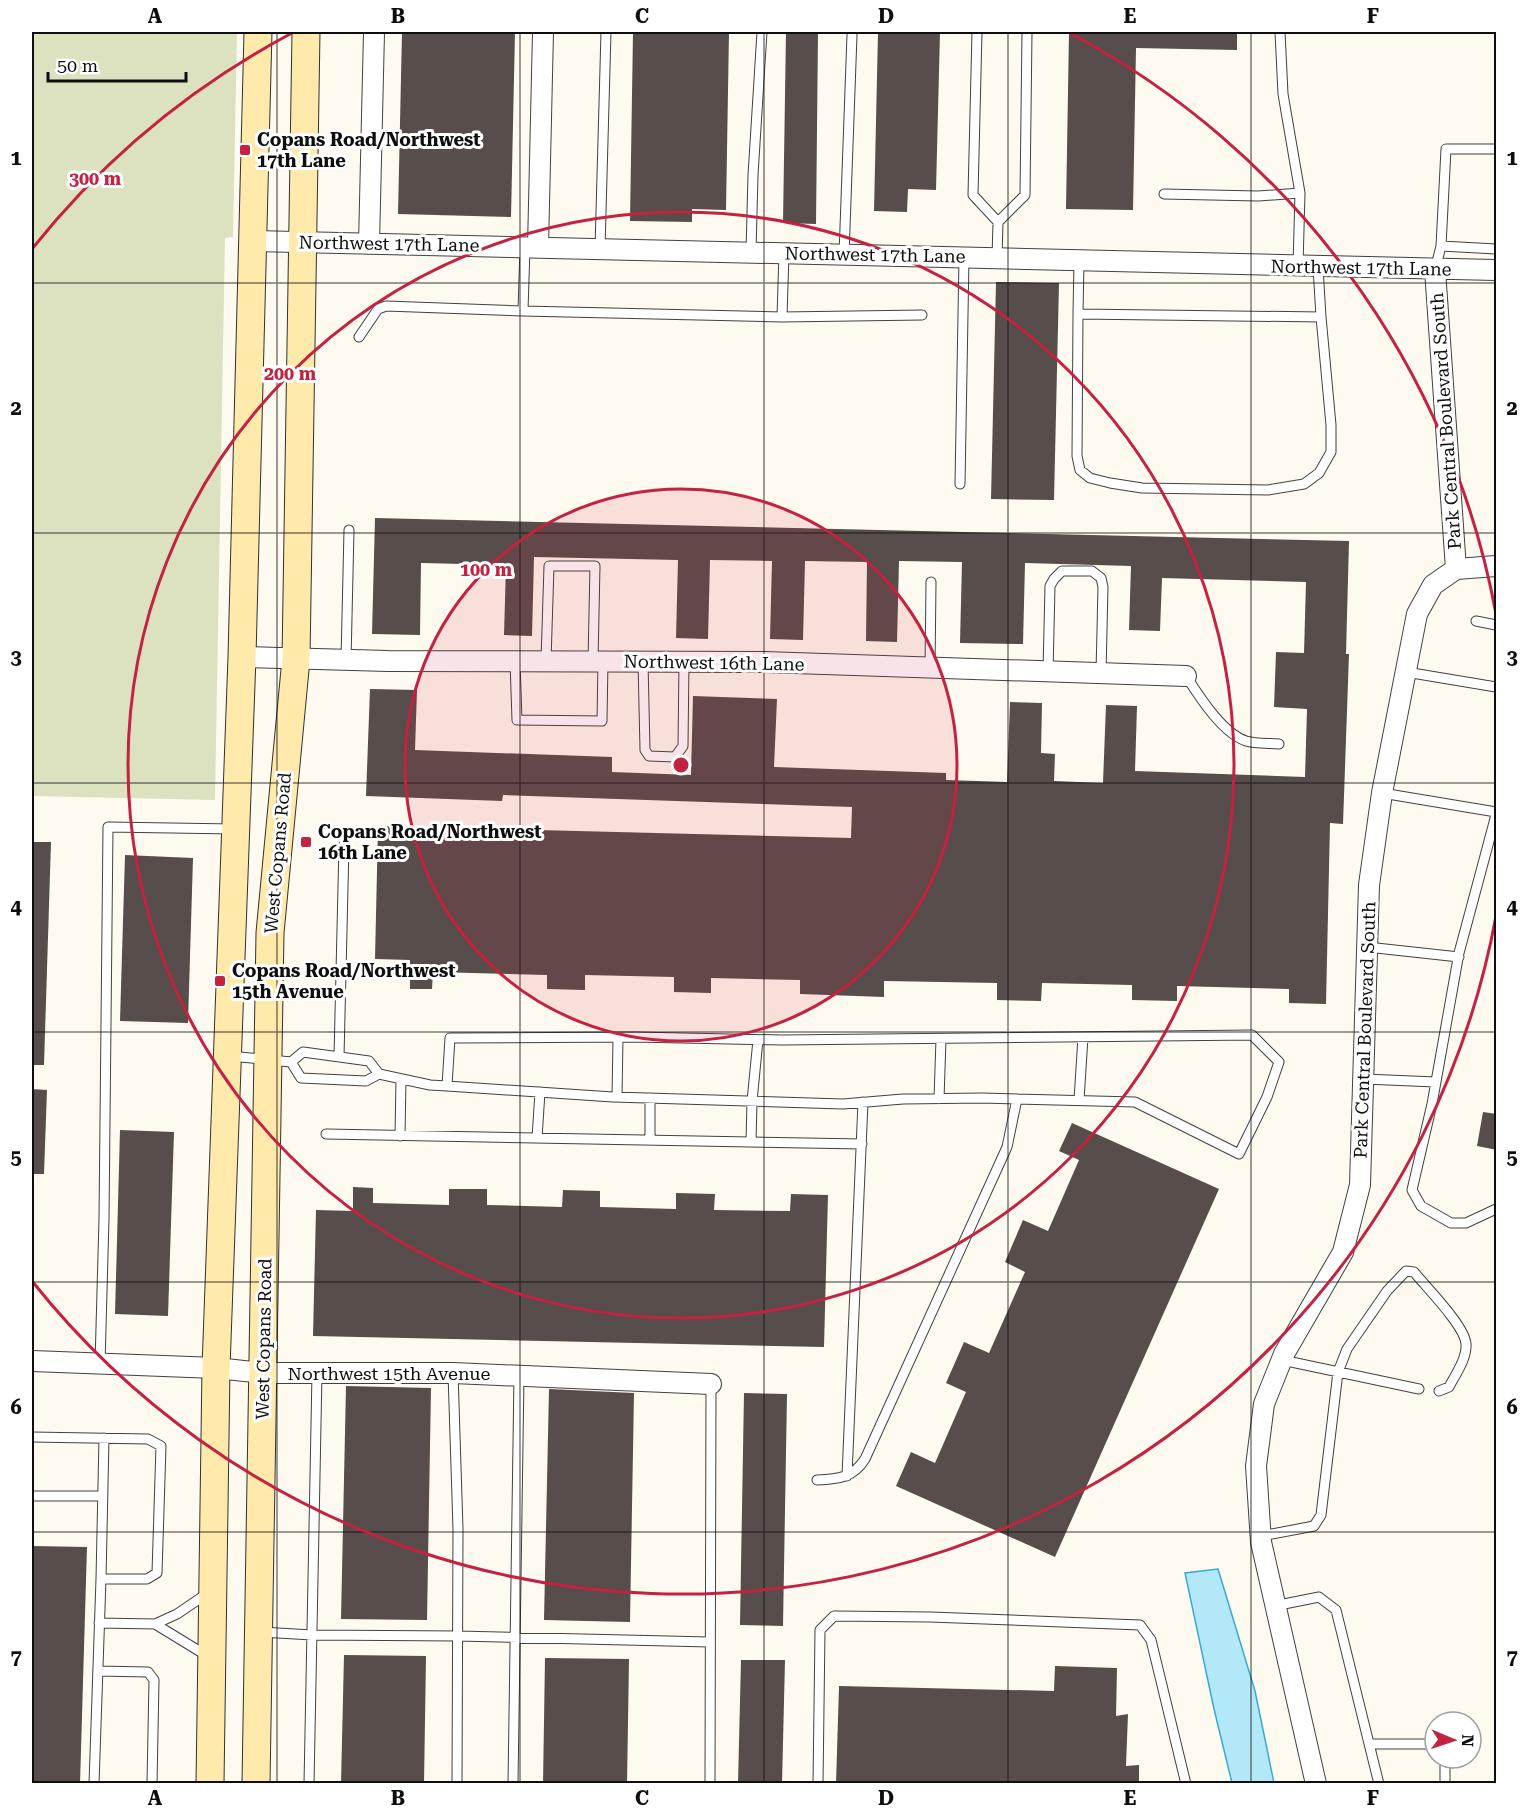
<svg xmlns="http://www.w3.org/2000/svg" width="1528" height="1815" font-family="'Roboto Serif',serif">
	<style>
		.cemetery { fill: #dce2c0 }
		.water { fill: #b3e8f8; stroke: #38aad1; stroke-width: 1.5 }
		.building { fill: #574d4a }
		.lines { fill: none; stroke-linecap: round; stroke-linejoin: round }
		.lane-casing { stroke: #414141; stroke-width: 11 }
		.street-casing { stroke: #414141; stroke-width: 22 }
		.secondary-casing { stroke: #303030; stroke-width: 29 }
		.lane { stroke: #fff; stroke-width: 9 }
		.street { stroke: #fff; stroke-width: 20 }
		.secondary { stroke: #ffe9ab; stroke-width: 27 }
		.grid { fill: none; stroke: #0e0e0e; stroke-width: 1.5; stroke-opacity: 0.55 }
		.ring { fill: none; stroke: #c32241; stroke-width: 3 }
		.poi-dot { fill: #c32241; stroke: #fff; stroke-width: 2 }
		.labels { text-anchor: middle; stroke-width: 6; stroke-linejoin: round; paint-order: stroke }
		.poi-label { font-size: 18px; font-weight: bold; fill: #0e0e0e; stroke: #fff; text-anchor: start }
		.street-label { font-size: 18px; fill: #0e0e0e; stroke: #fff }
		.centre { fill: #c32241; stroke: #fff; stroke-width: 3 }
		.ring-label { font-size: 18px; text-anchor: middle; font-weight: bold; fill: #c32241; stroke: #fff; stroke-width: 6; stroke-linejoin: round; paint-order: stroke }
		.neatline { fill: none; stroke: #0e0e0e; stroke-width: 2 }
		.grid-label { font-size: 20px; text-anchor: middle; font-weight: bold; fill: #0e0e0e }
	</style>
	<rect width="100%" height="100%" fill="#fffaf0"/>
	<path class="cemetery" d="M32,32H237L233,237L225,238L215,800L32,796Z"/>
	<path class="water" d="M1218,1569L1255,1691L1274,1783H1232L1214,1709L1185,1573Z"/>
	<path class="building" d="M402,32H515L511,217L398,214Z
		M633,32H729L726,210L692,209V222L630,221Z
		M786,32H818L816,224L783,223Z
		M878,32H940L936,190L908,189L907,212L874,211Z
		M1069,32H1237V50L1136,48L1133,210L1066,209Z
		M996,282L1059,283L1054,500L991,499Z
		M375,518L1349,541L1346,654H1349L1343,824L1330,823L1326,1004L1289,1003V989L1177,986V1001L1132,1000V985L1042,983L1041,1001L997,1000V983L884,981V997L800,994V980L711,978V993L674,992V977L585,975V990L547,989V975L433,972L432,989H410V960L375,959L378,826L851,838L852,807L503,795L502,801L366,796L370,689L417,690L415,750L612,757V772L691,775L693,696L777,699L774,767L946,773V780L1007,782L1010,702L1042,703L1041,753L1055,754L1054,781L1103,783L1106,705L1137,706L1135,771L1305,777L1307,709L1274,707L1276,652L1304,653L1306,582L1162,578L1160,631L1129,630L1131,566L1025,563L1023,644L960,643L962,562L899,561L897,642L866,641L867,562L805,561L803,640L770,639L772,561L710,560L708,639L676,638L678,560L534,557L532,636L504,635L506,565L421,563L420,635L372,634Z
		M32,842H51L44,1065H32Z
		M125,855L193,858L188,1023L120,1021Z
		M32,1089L47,1090L44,1174H32Z
		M1483,1112L1497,1114V1150L1477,1146Z
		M1072,1123L1219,1189L1055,1557L896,1486L911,1452L935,1463L966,1392L946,1383L964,1342L989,1353L1025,1272L1005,1262L1023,1220L1048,1231L1079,1160L1059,1151Z
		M120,1130L174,1132L168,1316L115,1314Z
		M353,1187L373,1188V1203L449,1205V1189H487V1205L562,1207L563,1190L600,1191V1207L676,1209V1193L715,1194L714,1210L790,1211L791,1194L828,1195L824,1347L313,1336L316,1210L353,1211Z
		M346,1386L431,1388L427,1620L341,1619Z
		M549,1389L634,1393L630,1622L544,1620Z
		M744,1393L787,1394L783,1626L740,1625Z
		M32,1546L87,1547L80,1784H32Z
		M344,1655L426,1656L424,1784H341Z
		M545,1658L629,1659L627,1784H543Z
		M741,1660H785L782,1784H738Z
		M1055,1666L1117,1668L1116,1716L1128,1714L1126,1766L1139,1765V1784H836L839,1686L1054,1691Z"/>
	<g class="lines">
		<g class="lane-casing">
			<path id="lane" d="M977,32L973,195L998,222
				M1280,32L1283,94L1300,193
				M1164,194L1258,196L1300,193L1298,266
				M1441,246L1496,249
				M525,247L523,311L782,317L922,315
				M600,248L606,32
				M751,252L753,175L762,32
				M844,255L852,35
				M997,258L998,222L1025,195L1027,32
				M1079,261L1078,314L1321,317L1318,267
				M1435,270L1441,246L1446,149H1496
				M1078,314L1077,456L1080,470L1090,478L1110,483L1142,488L1268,490L1304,484L1319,473L1331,452V425L1321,317
				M782,317L784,253
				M359,337L378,309L386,306L523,311
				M960,484L964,258
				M1476,621L1496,625
				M346,660L349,530
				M515,661L517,720L602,721L603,661
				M546,661L549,566H595L593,661
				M643,662L645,750L649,756L675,757L683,746L684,662
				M930,668L931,582
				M1048,672L1050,586L1054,579L1062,571H1092L1101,578L1103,587L1101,673
				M1406,672L1496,687
				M1186,676C1199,696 1222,733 1246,741C1256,744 1270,743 1279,744
				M1382,793L1496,812
				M1496,815L1459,953L1432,1104L1412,1190L1421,1206L1451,1223H1466L1496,1209
				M1367,947L1459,957
				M230,1056L291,1062L303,1052L369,1061L379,1074L430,1085L447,1086L613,1097L843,1104L903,1099L982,1098L1135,1102L1239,1154L1267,1097L1279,1062L1252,1035L782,1040L635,1037L450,1038L447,1086
				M339,1057L344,845
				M291,1062L301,1078L366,1081L379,1074
				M1364,1079L1436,1082
				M617,1097L618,1038
				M650,1098V1140
				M939,1099L941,1039
				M1079,1100L1083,1037
				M326,1134L862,1144
				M400,1136L401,1080
				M537,1138L540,1092
				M751,1142L752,1101L758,1040
				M1282,1360L1419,1389
				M100,1364L104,1219L108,827L234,829
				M453,1373L458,1529L457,1784
				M32,1437L148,1439L161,1446L157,1573L147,1579H101L104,1438
				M847,1476L863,1102
				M817,1480C838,1479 853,1478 865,1459L1007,1147L1017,1099
				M32,1496H102
				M1261,1536L1314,1526L1321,1515L1338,1372L1347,1349L1387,1291L1406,1271L1414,1272C1426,1287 1465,1326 1466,1344C1467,1359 1455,1375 1449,1387L1439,1391
				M208,1593L177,1614L155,1624L209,1657
				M1274,1606L1319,1597L1336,1610L1379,1784
				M99,1623L155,1624
				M261,1632L312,1635L458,1636L710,1642
				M98,1671L148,1672L154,1680L152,1784
				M1371,1744H1435
				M1445,1758V1784
				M94,1784L101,1579
				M309,1784L317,1373
				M513,1784L519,1375
				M710,1784L711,1384
				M818,1784L820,1630L834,1616L930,1617L1140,1625L1151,1640L1186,1784"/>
		</g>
		<g class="street-casing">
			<path id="street" d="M254,241L1496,270
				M369,244L374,32
				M538,247L543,32
				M1456,569L1496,566
				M242,657L388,661L764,662L1186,676
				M32,1361L216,1368L263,1373H453L711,1384
				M1316,1784L1261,1542L1256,1466L1264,1404L1284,1354L1343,1252L1360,1185L1369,885L1382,793L1417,614L1433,585L1456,569L1435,270"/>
		</g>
		<g class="secondary-casing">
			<path id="secondary" d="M210,1784L216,1368L242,657L258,32
				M256,1784L270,933L296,659L306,32"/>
		</g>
		<use href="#lane" class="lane"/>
		<use href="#street" class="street"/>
		<use href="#secondary" class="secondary"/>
	</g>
	<path class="grid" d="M277,32V1784M520,32V1784M764,32V1784M1008,32V1784M1251,32V1784M32,283H1496M32,533H1496M32,783H1496M32,1032H1496M32,1282H1496M32,1532H1496"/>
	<circle cx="681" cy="765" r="276" fill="#c32241" fill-opacity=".12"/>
	<g class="ring">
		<circle cx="681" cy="765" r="276"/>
		<circle cx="681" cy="765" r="553"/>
		<path d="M1496 916A829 829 0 0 1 32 1281M32 249A829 829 0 0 1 292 33M1070 33A829 829 0 0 1 1496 614"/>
	</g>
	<g class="poi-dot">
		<rect x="239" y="144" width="12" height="12" rx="3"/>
		<rect x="300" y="836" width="12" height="12" rx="3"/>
		<rect x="214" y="975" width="12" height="12" rx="3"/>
	</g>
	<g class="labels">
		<g class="poi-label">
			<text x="257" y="146">Copans Road/Northwest<tspan x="257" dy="21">17th Lane</tspan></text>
			<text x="318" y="838">Copans Road/Northwest<tspan x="318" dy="21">16th Lane</tspan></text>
			<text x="232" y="977">Copans Road/Northwest<tspan x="232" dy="21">15th Avenue</tspan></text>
		</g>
		<g class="street-label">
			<text transform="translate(389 244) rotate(1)" y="6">Northwest 17th Lane</text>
			<text transform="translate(875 255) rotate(1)" y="6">Northwest 17th Lane</text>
			<text transform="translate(1361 268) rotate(1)" y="6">Northwest 17th Lane</text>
			<text transform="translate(1446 421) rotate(-94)" y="6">Park Central Boulevard South</text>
			<text transform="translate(714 663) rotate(1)" y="6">Northwest 16th Lane</text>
			<text transform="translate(278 853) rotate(-85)" y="6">West Copans Road</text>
			<text transform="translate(1365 1030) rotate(-88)" y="6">Park Central Boulevard South</text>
			<text transform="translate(264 1339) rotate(-89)" y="6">West Copans Road</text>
			<text x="389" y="1380">Northwest 15th Avenue</text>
		</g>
	</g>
	<circle cx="681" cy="765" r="9" class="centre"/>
	<g class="ring-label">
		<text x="95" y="185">300 m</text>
		<text x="290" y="380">200 m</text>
		<text x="486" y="576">100 m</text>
	</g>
	<rect width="1528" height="1815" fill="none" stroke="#ffffff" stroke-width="66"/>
	<g transform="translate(1453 1740) rotate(92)"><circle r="28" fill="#ffffff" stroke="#9f9f9f" stroke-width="1.5"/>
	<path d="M0-4.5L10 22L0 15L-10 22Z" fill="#c32241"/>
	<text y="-9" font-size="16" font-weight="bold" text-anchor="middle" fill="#0e0e0e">N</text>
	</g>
	<path d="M48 72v9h138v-9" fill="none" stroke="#0e0e0e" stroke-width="3"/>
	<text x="57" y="72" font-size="18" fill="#0e0e0e" stroke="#ffffff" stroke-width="4.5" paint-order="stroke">50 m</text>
	<rect x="33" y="33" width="1462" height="1749" class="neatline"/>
	<g class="grid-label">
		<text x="155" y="23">A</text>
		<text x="398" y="23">B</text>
		<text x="642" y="23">C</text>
		<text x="886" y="23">D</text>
		<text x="1130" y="23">E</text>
		<text x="1373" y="23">F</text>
		<text x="16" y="165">1</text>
		<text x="1512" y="165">1</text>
		<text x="16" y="415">2</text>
		<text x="1512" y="415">2</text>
		<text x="16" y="664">3</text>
		<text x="1512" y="664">3</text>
		<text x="16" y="914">4</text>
		<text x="1512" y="914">4</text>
		<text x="16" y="1164">5</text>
		<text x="1512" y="1164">5</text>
		<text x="16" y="1414">6</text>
		<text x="1512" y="1414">6</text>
		<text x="16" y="1664">7</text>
		<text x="1512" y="1664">7</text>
		<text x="155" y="1805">A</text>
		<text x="398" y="1805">B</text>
		<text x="642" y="1805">C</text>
		<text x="886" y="1805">D</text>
		<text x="1130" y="1805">E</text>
		<text x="1373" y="1805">F</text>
	</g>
</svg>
